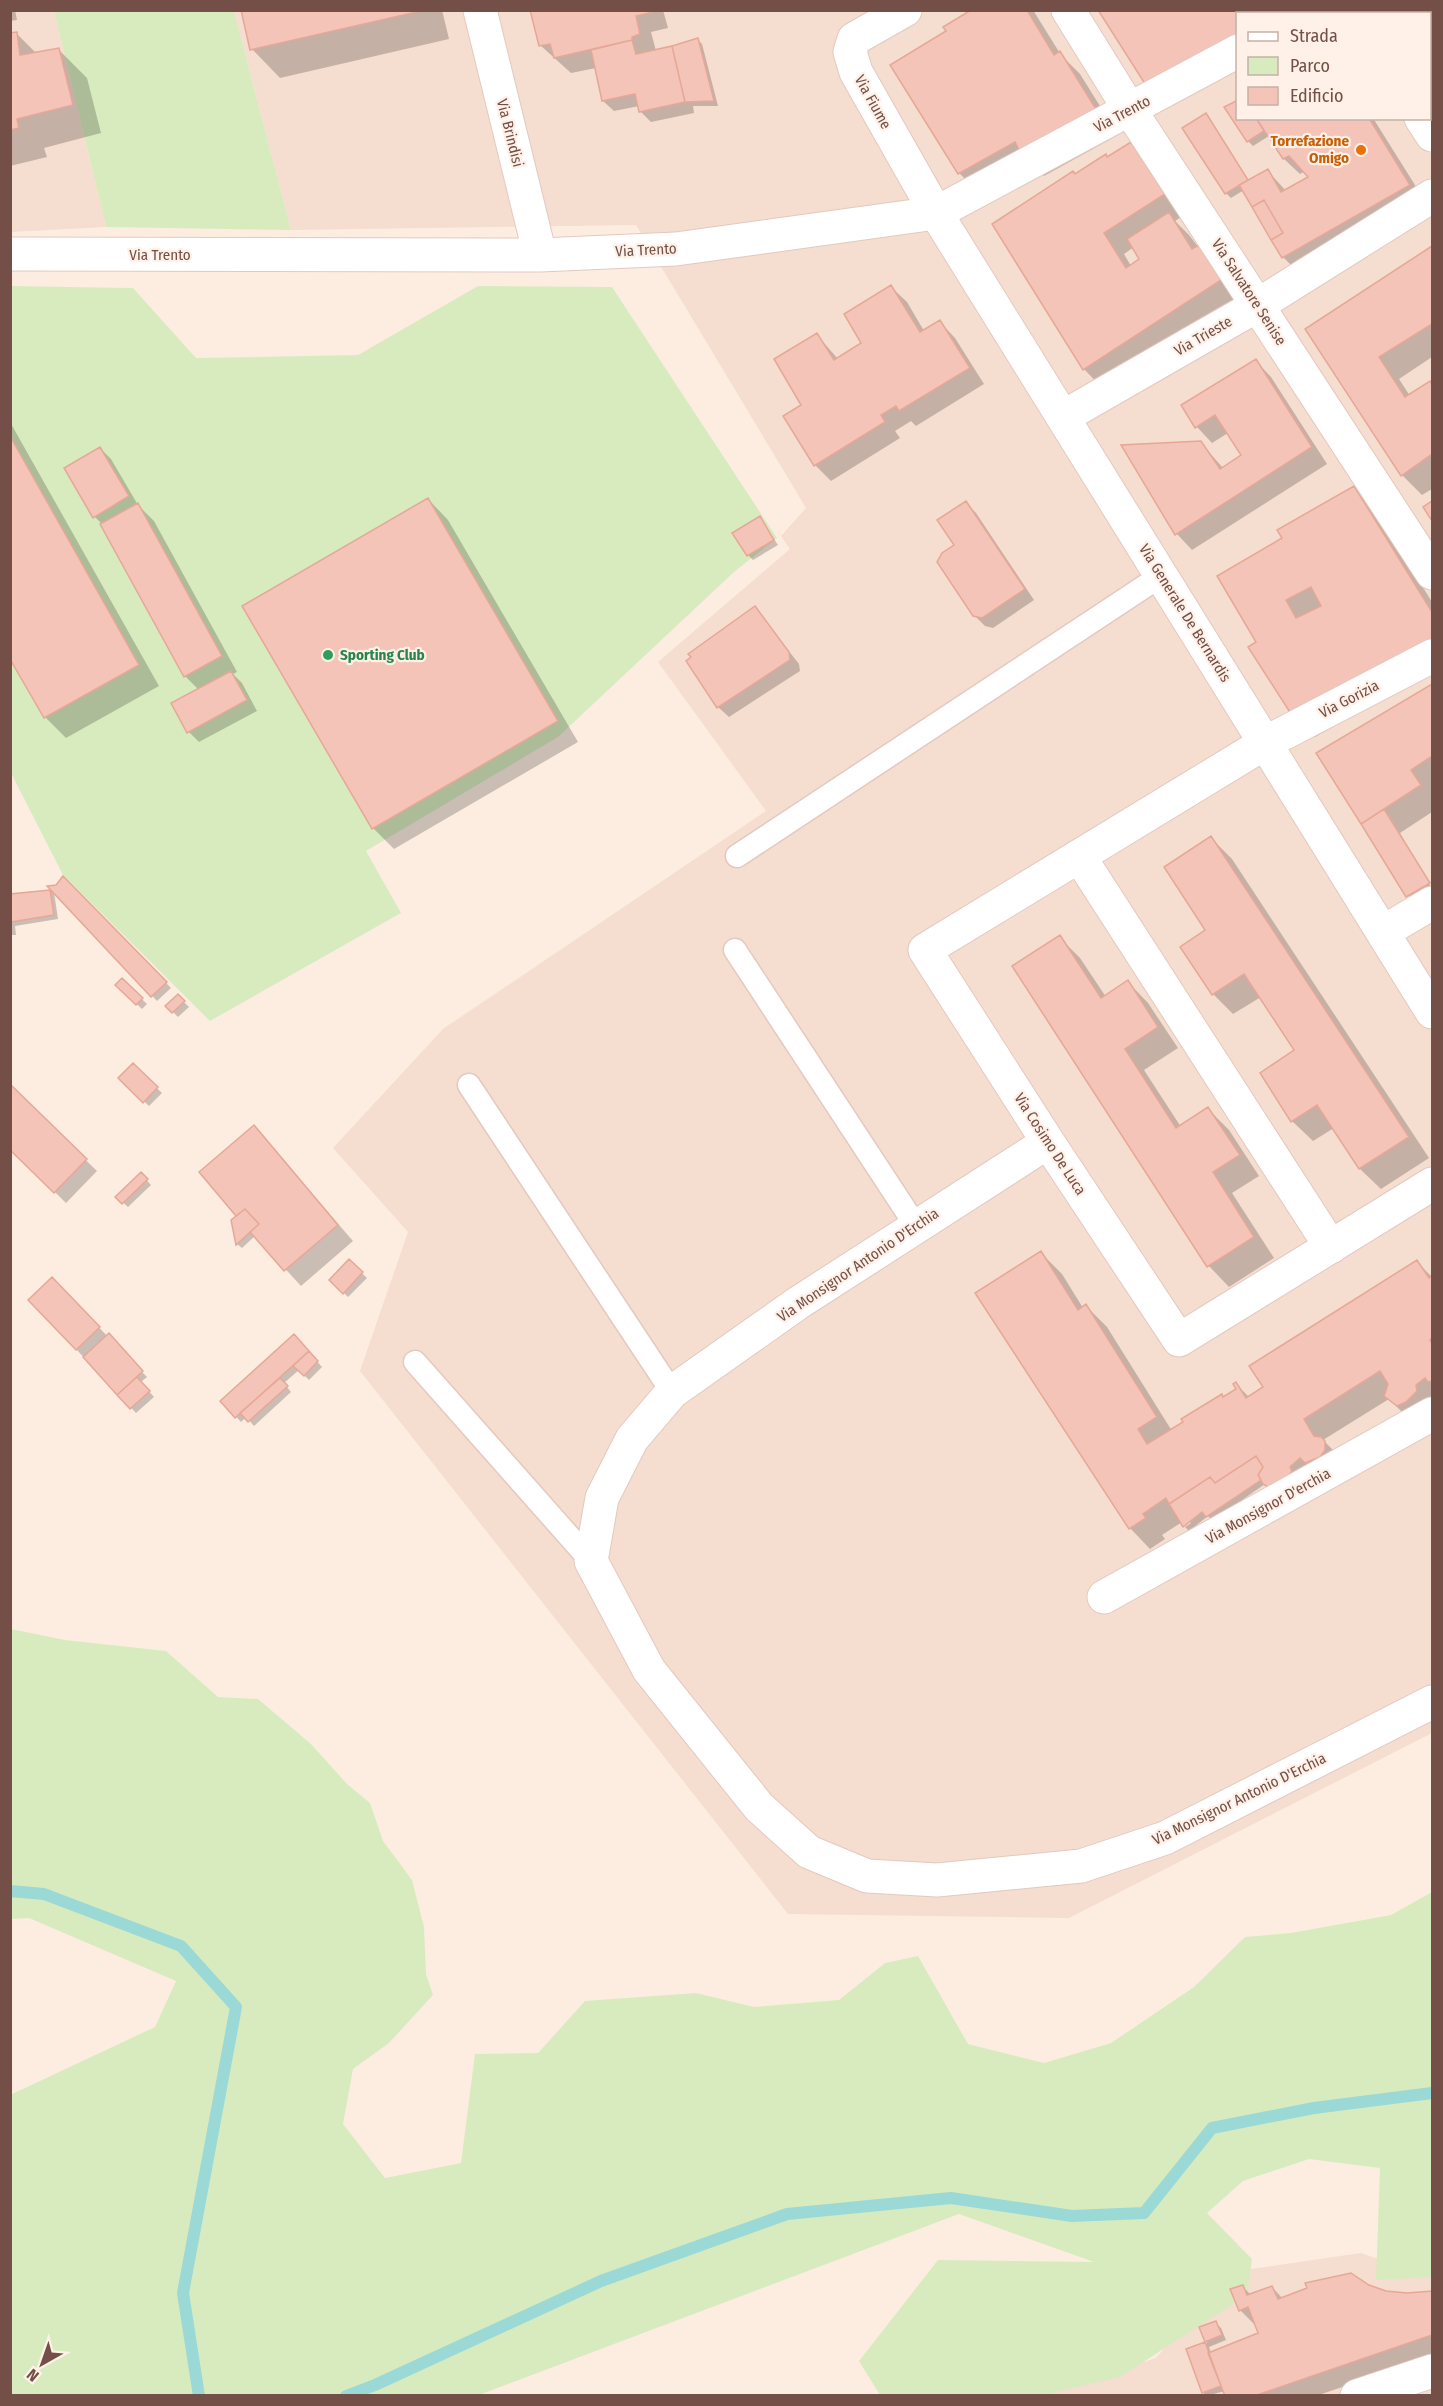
<svg xmlns="http://www.w3.org/2000/svg" width="1443" height="2406" font-family="'Fira Sans Condensed',sans-serif">
	<style>
		.residential { fill: #f5ddcf; fill-rule: evenodd }
		.green { fill: #d8ebbf }
		.shadow { fill: #0003; fill-rule: evenodd }
		.lines { fill: none; stroke-linecap: round; stroke-linejoin: round }
		.stream { stroke: #9bd9d7; stroke-width: 12 }
		.building { fill: #f3c4b7; stroke: #e6a797; stroke-width: 1.5; fill-rule: evenodd }
		.service-casing { stroke: #e3c9bf; stroke-width: 25 }
		.minor-casing { stroke: #e3c9bf; stroke-width: 35 }
		.tertiary-casing { stroke: #e3c9bf; stroke-width: 35 }
		.service { stroke: #fff; stroke-width: 22 }
		.minor { stroke: #fff; stroke-width: 33 }
		.tertiary { stroke: #fff; stroke-width: 33 }
		.food-dot { fill: #e8710a; stroke: #fff1e7; stroke-width: 2 }
		.leisure-dot { fill: #2e9e5b; stroke: #fff1e7; stroke-width: 2 }
		.labels { text-anchor: middle; stroke-width: 4.5; stroke-linejoin: round; paint-order: stroke }
		.street-label { font-size: 15px; fill: #744f47; stroke: #fff1e7 }
		.food-label { font-size: 15px; font-weight: bold; fill: #c56008; stroke: #fff1e7; text-anchor: end }
		.leisure-label { font-size: 15px; font-weight: bold; fill: #27864d; stroke: #fff1e7; text-anchor: start }
	</style>
	<rect width="100%" height="100%" fill="#fdede1"/>
	<path class="residential" d="M11,11H54L106,227L11,232Z
		M234,11H1432V1733L1069,1918L788,1914L360,1371L408,1232L333,1148L443,1029L766,811L658,662L790,549L781,536L806,508L636,225L291,230ZM1238,14H1430V118H1238Z
		M1361,2253L1432,2278V2395L1039,2396L1156,2358L1231,2272Z"/>
	<path class="green" d="M54,11H234L291,230L106,227Z
		M11,286L133,288L196,358L358,355L478,286L612,287L777,538L734,572L558,737L366,851L401,913L210,1021L63,875L11,773Z
		M11,1629L65,1640L166,1651L218,1697L258,1699L311,1744L347,1784L370,1803L383,1841L412,1880L424,1927L426,1974L433,1995L389,2043L353,2069L343,2124L385,2178L461,2163L475,2054L538,2053L585,2001L696,1993L754,2007L839,2000L885,1963L918,1956L968,2044L1044,2063L1111,2043L1194,1987L1245,1937L1291,1933L1391,1915L1432,1892V2277L1376,2280L1380,2168L1309,2159L1243,2181L1207,2213L1252,2259L1247,2295L1120,2377L1043,2395H880L859,2361L938,2260L1094,2262L959,2214L479,2395H11L10,2095L155,2027L176,1981L29,1918L11,1919Z"/>
	<path class="shadow" d="M10,10H15L17,20L10,21Z
		M242,10H442L449,39L280,78L252,49Z
		M531,10H663L668,28L651,32L656,51L698,40L702,44L718,106H693L694,113L651,122L641,112L639,106L614,111L603,101L596,68L571,73L540,45Z
		M973,10H1033L1061,55L1080,74L1118,135L1044,176L1033,164L980,193L959,173L948,32Z
		M1100,10H1312L1314,14H1238V68L1169,107L1148,86Z
		M1414,10H1432V44L1430,39V14Z
		M17,34L36,53L58,49L87,78L101,133L44,148L47,157L10,166V35Z
		M1206,115L1249,181L1268,171L1286,191L1311,177L1305,171L1300,174L1284,159L1269,136L1253,146L1248,141L1238,118H1373L1425,201L1299,273L1283,257L1244,190L1231,198L1226,193Z
		M1131,143L1151,164L1184,215L1175,221L1189,235L1240,301L1104,390L1084,369L1076,175L1106,156L1108,158ZM1134,247L1142,260L1131,266L1124,254Z
		M1432,248V357L1399,379L1410,396L1430,383L1432,385V489L1422,495L1402,475L1307,329Z
		M891,287L907,302L924,331L940,322L955,338L984,384L916,426L911,421L895,431L900,438L831,481L815,465L803,405L817,335L838,359L864,344Z
		M1256,361L1271,377L1327,464L1192,550L1177,534L1123,446L1201,443L1223,468L1243,456L1228,433L1212,443L1197,427L1183,406Z
		M10,422L159,686L66,738L45,717L10,656Z
		M100,448L111,459L138,505L154,521L237,672L233,674L242,683L257,711L199,742L189,732L199,690L185,676L102,524L95,517Z
		M1353,488L1374,509L1432,602V671L1315,737L1294,716L1258,643L1284,539Z
		M428,499L448,520L578,742L394,849L373,828Z
		M966,503L976,513L1034,600L993,628L985,626L974,615L956,546Z
		M760,518L778,545L753,560L748,555Z
		M755,608L799,664L800,671L729,717L718,707Z
		M1432,686V812L1400,833L1432,889L1412,901L1318,753Z
		M1211,838L1232,859L1429,1158L1381,1189L1360,1169L1334,1128L1313,1141L1292,1121L1296,1051L1261,997L1233,1014L1213,994L1208,931Z
		M63,878L171,988L157,1001L54,892L58,919L15,926L16,935H10V896L53,891Z
		M1059,937L1080,958L1106,997L1128,982L1148,1003L1178,1048L1144,1070L1181,1127L1208,1109L1229,1130L1259,1176L1232,1193L1274,1258L1229,1287L1209,1266L1014,967Z
		M122,980L147,1004L142,1009L117,985Z
		M178,996L189,1007L178,1017L167,1006Z
		M133,1065L162,1093L149,1106L120,1078Z
		M10,1086L97,1171L66,1203L10,1148Z
		M254,1127L353,1241L301,1286L255,1236L242,1248L237,1244L238,1216L201,1172Z
		M141,1174L151,1185L128,1207L117,1197Z
		M1041,1253L1062,1274L1083,1308L1086,1306L1107,1327L1172,1431L1238,1390L1236,1384L1249,1397L1265,1387L1417,1262L1432,1277V1416L1410,1420L1389,1399L1323,1440L1346,1463L1265,1484L1212,1521L1208,1516L1189,1531L1185,1527L1191,1523L1189,1521L1182,1522L1162,1535L1165,1539L1150,1549L1130,1528ZM1216,1472L1170,1505L1168,1503Z
		M349,1261L367,1278L348,1297L331,1280Z
		M52,1279L147,1377L141,1382L154,1397L136,1413L30,1300Z
		M299,1341L322,1367L309,1380L299,1370L284,1383L291,1392L254,1426L246,1417L241,1422L222,1401Z
		M1242,2286L1251,2295L1272,2287L1283,2299L1368,2286L1386,2292L1407,2295L1432,2293V2356L1316,2396H1227L1225,2391L1206,2396L1203,2392L1187,2350L1207,2343L1201,2328L1216,2323L1221,2328L1226,2340L1209,2347L1211,2353L1260,2334L1256,2326L1240,2310Z"/>
	<g class="lines">
		<path class="stream" d="M10,1891L44,1894L181,1946L236,2007L183,2293L199,2396
			M346,2396L375,2385L601,2281L787,2214L951,2198L1072,2216L1144,2213L1212,2128L1314,2108L1432,2093"/>
	</g>
	<path class="building" d="M241,10H421V11L250,50Z
		M530,10H653V12L636,16L640,34L632,37V40L554,58L550,44L539,46Z
		M971,10H1027L1054,55L1060,51L1099,114L1022,156L1015,142L958,174L890,65L946,31L943,27Z
		M1098,10H1283L1278,14H1238V36L1147,87Z
		M1412,10H1432V47L1430,42V14H1414Z
		M17,32L20,55L59,48L73,105L17,119L19,128L10,130V33Z
		M698,38L714,101L685,102L672,46Z
		M632,40L636,54L672,46L685,102L639,112L635,94L602,101L591,50Z
		M1238,100V118H1256L1264,131L1247,142L1224,107Z
		M1206,113L1248,180L1225,194L1182,128Z
		M1256,118H1369L1410,185L1282,258L1271,240L1283,233L1264,200L1252,207L1239,185L1268,169L1281,192L1308,177L1289,156L1283,159Z
		M1131,142L1165,194L1104,233L1126,268L1139,259L1127,239L1169,212L1192,249L1199,245L1221,280L1083,370L992,224L1073,171L1075,174L1106,154L1107,157Z
		M1264,200L1283,233L1271,240L1252,207Z
		M1432,246V324L1379,357L1405,397L1430,381L1432,385V454L1401,476L1305,329Z
		M891,285L920,332L940,320L970,368L899,411L896,406L881,415L885,422L814,466L783,416L801,405L774,359L817,333L834,360L861,343L844,314Z
		M1256,359L1312,447L1175,535L1121,445L1201,441L1220,469L1241,455L1215,415L1195,428L1181,405Z
		M10,436L139,665L44,718L10,659Z
		M100,447L129,496L93,518L64,468Z
		M1354,486L1432,612V639L1293,717L1248,647L1256,642L1217,576L1282,538L1277,530ZM1311,587L1321,606L1296,618L1286,600Z
		M428,498L558,721L372,829L242,606Z
		M966,501L1025,589L982,618L973,616L937,562L942,553L954,545L937,520Z
		M1432,501V521L1423,507Z
		M138,503L222,656L184,677L100,524Z
		M760,516L774,540L747,556L732,533Z
		M755,606L789,652L790,660L717,708L686,661L691,657L688,654Z
		M231,671L247,700L187,733L171,703Z
		M1432,684V756L1411,770L1421,785L1361,824L1316,753Z
		M1384,809L1430,883L1406,897L1361,824Z
		M1211,836L1409,1137L1359,1169L1317,1105L1291,1122L1260,1073L1294,1050L1244,974L1212,995L1180,947L1205,930L1164,867Z
		M63,876L167,982L151,997L47,886L56,885Z
		M50,890L54,915L11,922L10,894Z
		M1060,935L1101,998L1128,980L1158,1027L1125,1049L1176,1128L1208,1107L1240,1155L1213,1172L1254,1237L1207,1267L1012,966Z
		M122,978L143,998L136,1005L115,985Z
		M178,994L185,1001L172,1013L165,1006Z
		M133,1063L158,1087L143,1103L118,1078Z
		M10,1084L87,1159L54,1193L10,1150Z
		M254,1125L338,1225L284,1271L250,1232L259,1224L245,1209L236,1216L199,1172Z
		M141,1172L148,1179L122,1204L115,1197Z
		M245,1209L259,1224L236,1245L231,1220Z
		M1041,1251L1078,1310L1086,1304L1157,1417L1138,1429L1147,1444L1183,1422L1181,1419L1222,1394L1223,1397L1236,1389L1233,1384L1236,1382L1246,1398L1263,1387L1249,1366L1417,1260L1429,1278L1432,1275V1338L1430,1340L1432,1344V1381L1428,1382L1425,1378L1416,1385L1417,1391L1406,1402L1397,1406L1384,1396L1388,1384L1380,1371L1304,1419L1314,1436L1321,1437L1325,1441V1450L1320,1457L1305,1463L1300,1458L1290,1467L1292,1471L1288,1476L1270,1488L1263,1484L1258,1475L1263,1467L1256,1456L1215,1483L1210,1477L1169,1504L1166,1498L1143,1514L1146,1518L1129,1529L975,1293Z
		M349,1259L363,1272L343,1294L329,1280Z
		M52,1277L100,1327L76,1350L28,1300Z
		M109,1333L143,1371L117,1395L83,1357Z
		M294,1334L309,1351L235,1418L220,1401Z
		M309,1351L318,1361L304,1376L293,1366Z
		M137,1377L150,1391L130,1409L117,1395Z
		M280,1378L288,1386L248,1422L240,1413Z
		M1256,1456L1263,1467L1258,1475L1261,1480L1206,1517L1202,1512L1183,1527L1169,1504L1210,1477L1215,1483Z
		M1351,2273L1369,2285L1386,2291L1407,2293L1432,2291V2335L1254,2396H1225L1208,2353L1258,2333L1248,2307L1239,2311L1230,2289L1243,2285L1247,2295L1272,2286L1278,2299L1307,2288L1305,2283Z
		M1216,2321L1222,2335L1205,2342L1199,2327Z
		M1205,2342L1221,2386L1202,2393L1186,2349Z"/>
	<g class="lines">
		<g class="service-casing">
			<path id="service" d="M737,856L1162,575
				M735,950L916,1226
				M469,1085L672,1392
				M415,1362L591,1561"/>
		</g>
		<g class="minor-casing">
			<path id="minor" d="M480,10L540,255
				M905,10L854,39L850,52L856,72L936,213L1432,1012
				M1068,10L1130,110L1432,573
				M1307,14L1312,10
				M10,254L540,255L676,249L936,213L1238,51
				M1063,417L1258,305L1432,196
				M1432,656L1265,743L925,950L1048,1142L1179,1340L1432,1184
				M1079,856L1331,1247
				M1383,932L1432,903
				M1048,1142L798,1303L672,1392L632,1439L602,1498L591,1561L649,1670L759,1807L809,1852L867,1876L937,1880L1081,1866L1165,1838L1432,1702
				M1104,1597L1432,1414
				M1357,2396L1432,2371"/>
		</g>
		<g class="tertiary-casing">
			<path id="tertiary" d="M1345,10L1347,14
				M1421,118L1432,135"/>
		</g>
		<use href="#service" class="service"/>
		<use href="#minor" class="minor"/>
		<use href="#tertiary" class="tertiary"/>
	</g>
	<circle class="food-dot" cx="1361" cy="150" r="6"/>
	<circle class="leisure-dot" cx="328" cy="655" r="6"/>
	<g class="labels">
		<g class="street-label">
			<text transform="translate(873 102) rotate(61)" y="5">Via Fiume</text>
			<text transform="translate(1122 114) rotate(-28)" y="5">Via Trento</text>
			<text transform="translate(510 133) rotate(76)" y="5">Via Brindisi</text>
			<text transform="translate(646 250) rotate(-3)" y="5">Via Trento</text>
			<text x="160" y="260">Via Trento</text>
			<text transform="translate(1249 292) rotate(57)" y="5">Via Salvatore Senise</text>
			<text transform="translate(1203 336) rotate(-30)" y="5">Via Trieste</text>
			<text transform="translate(1185 613) rotate(58)" y="5">Via Generale De Bernardis</text>
			<text transform="translate(1349 699) rotate(-27)" y="5">Via Gorizia</text>
			<text transform="translate(1050 1144) rotate(57)" y="5">Via Cosimo De Luca</text>
			<text transform="translate(858 1265) rotate(-34)" y="5">Via Monsignor Antonio D'Erchia</text>
			<text transform="translate(1268 1506) rotate(-29)" y="5">Via Monsignor D'erchia</text>
			<text transform="translate(1239 1799) rotate(-26)" y="5">Via Monsignor Antonio D'Erchia</text>
		</g>
		<g class="food-label">
			<text x="1349" y="146">Torrefazione<tspan x="1349" dy="17">Omigo</tspan></text>
		</g>
		<g class="leisure-label">
			<text x="340" y="660">Sporting Club</text>
		</g>
	</g>
	<rect width="1443" height="2406" fill="none" stroke="#744f47" stroke-width="24"/>
	<rect x="1236" y="12" width="195" height="108" fill="#fff1e7" stroke="#c7b0a7" stroke-width="1.5"/>
	<rect x="1248" y="32" width="30" height="9" fill="#ffffff" stroke="#c7b0a7" stroke-width="1.5"/>
	<text x="1290" y="42" font-size="18" fill="#744f47">Strada</text>
	<rect x="1248" y="57" width="30" height="18" fill="#d8ebbf" stroke="#c7b0a7" stroke-width="1.5"/>
	<text x="1290" y="72" font-size="18" fill="#744f47">Parco</text>
	<rect x="1248" y="87" width="30" height="18" fill="#f3c4b7" stroke="#c7b0a7" stroke-width="1.5"/>
	<text x="1290" y="102" font-size="18" fill="#744f47">Edificio</text>
	<g transform="translate(42 2364) rotate(220)" stroke="#fff1e7" stroke-width="4.5" paint-order="stroke">
	<path d="M0-4.5L10 22L0 15L-10 22Z" fill="#744f47"/>
	<text y="-9" font-size="16" font-weight="bold" text-anchor="middle" fill="#744f47">N</text>
	</g>
</svg>
